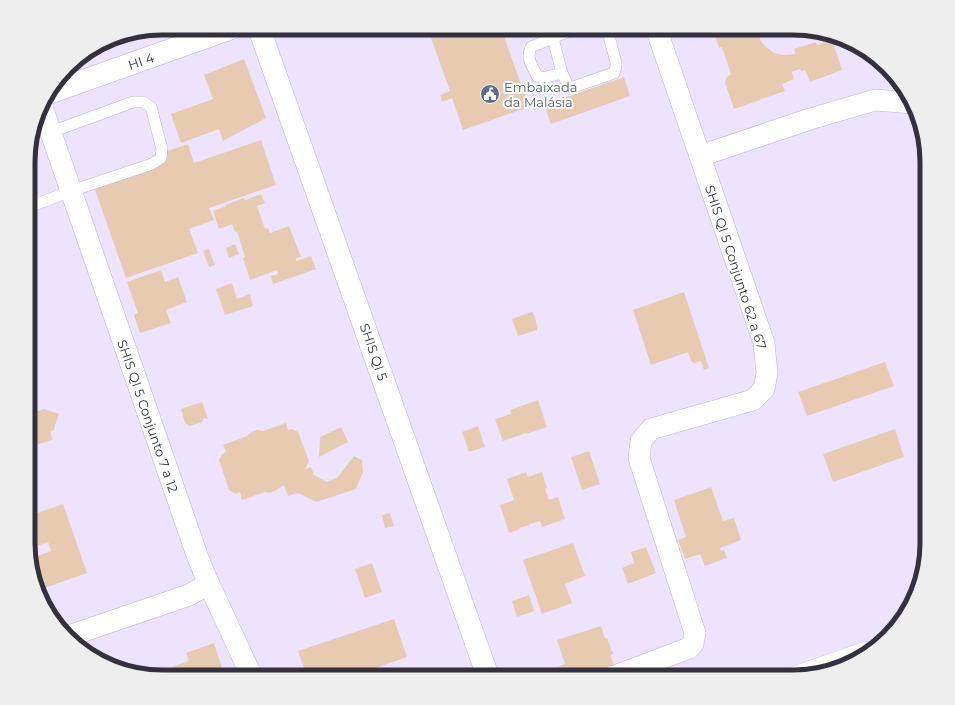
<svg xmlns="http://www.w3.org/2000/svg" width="955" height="705" font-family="Montserrat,sans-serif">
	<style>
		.building { fill: #e7cbb0; fill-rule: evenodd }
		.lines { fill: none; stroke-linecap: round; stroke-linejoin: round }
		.lane-casing { stroke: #bdb1d2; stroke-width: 12 }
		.street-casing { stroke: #bdb1d2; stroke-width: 22 }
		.secondary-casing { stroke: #bdb1d2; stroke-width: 23 }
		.lane { stroke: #fff; stroke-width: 11 }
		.street { stroke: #fff; stroke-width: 21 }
		.secondary { stroke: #fff; stroke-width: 22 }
		.labels { text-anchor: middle; stroke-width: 4; stroke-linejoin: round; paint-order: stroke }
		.street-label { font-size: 13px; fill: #34303d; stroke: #fff }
		.service-label { font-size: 13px; fill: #4e5e75; stroke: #fff; text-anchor: start }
		.rim { fill: none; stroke: #34303d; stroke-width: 5 }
	</style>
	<rect width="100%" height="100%" fill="#ede3ff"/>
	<path class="building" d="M449,28H501L529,107L463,130L452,98L442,102L440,95L450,91L430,35Z
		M715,28H756L761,41L766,47L774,53L784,55L795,54L794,49L816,42L817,45L832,39L842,70L810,82L805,70L802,71L800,69L792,72L794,79L782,84L785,91L734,109L725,83L726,78L731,74L722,47L719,48L714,33L716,32Z
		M244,59L266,118L223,141L219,129L181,143L171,114L213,99L204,75Z
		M624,77L630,96L551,124L544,105Z
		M261,140L276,185L209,208L214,220L189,229L198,253L126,278L94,187L163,164L159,154L188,144L194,163Z
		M261,194L265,203L257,206L265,229L268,228L270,233L289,226L301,257L296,258V261L311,256L316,269L273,284L271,276L278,274L277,270L250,280L243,258L245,257L237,231L235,232L232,224L219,229L213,211L226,206L225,205L244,198L245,200Z
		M235,244L239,254L229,258L226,248Z
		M209,249L215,265L209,267L203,251Z
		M161,270L165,282L178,277L187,302L166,310L171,323L140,333L134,315L138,313L127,282Z
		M232,283L237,299L250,294L253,306L225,315L216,289Z
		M684,292L709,368L704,370L701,361L693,363L692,361H691L688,352L651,365L633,310Z
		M531,312H533L538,328H537V330L518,336L512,319Z
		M885,362L894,386L807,416L798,392Z
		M538,400L547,427L526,434V433L503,441L495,419L511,414L510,410Z
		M202,402L208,419L204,418L202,422L190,426L185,423L181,409Z
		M44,409L59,414L53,431H51V434L52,440L29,447V414Z
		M286,423L288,430L292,429L298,432L309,461L305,469L311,467L314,475L327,482L338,477L354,456L362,460L363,472L356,489L316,502L298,493L288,496L284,485L275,491L269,493L265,492L242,500L240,492L236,494L229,490L219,460L222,454L226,452L223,445L247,436L250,433L254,431L258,430L263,431Z
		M478,426L485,447L469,452L462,432Z
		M341,427L348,442L319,457L320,437Z
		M895,429L904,457L833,482L823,454Z
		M589,451L600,484L582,490L571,457Z
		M526,472L528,477L542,472L547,488L545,489L549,500L558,497L565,519L542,527L540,521L530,524V525L519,528L520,529L509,533L500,505L514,500L507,479Z
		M711,487L723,521L734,518L741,540L720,548L721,551L724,550L727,558L705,566L700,554L685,559L678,540L686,537L674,500Z
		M63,504L87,573L39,590L29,560V516ZM48,542L51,551L37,556L34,547Z
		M390,513L394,526L385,528L382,515Z
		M573,543L585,576L565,584L572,603L542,614L523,560Z
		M646,547L656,573L628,584L622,568L634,563L631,552Z
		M372,563L382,592L365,598L355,569Z
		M529,595L534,611L517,617L512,601Z
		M394,619L407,657L353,676V677H307L298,651Z
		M601,626L605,639L607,638L613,654L611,655V657L615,668L589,677H578L577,674L573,675L574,677H553L551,669L565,664L557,640Z
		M214,643L225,677H163L161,671L189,661L186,653Z
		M387,671L389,677H368Z"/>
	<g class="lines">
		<g class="lane-casing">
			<path id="lane" d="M577,28L531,47C526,59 532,65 537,76L543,78L562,73L568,86L573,87L614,73L616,67V63L607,28
				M553,38L562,73
				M29,207L71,191L152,164L161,158L162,149L151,107L143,102H133L51,132"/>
		</g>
		<g class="street-casing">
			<path id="street" d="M41,104L198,558L209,584L189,595L69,636
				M700,156L810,119L875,100L913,103
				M209,584L252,677
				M612,677L689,648L693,644L695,633L639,458L641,441L651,429L753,400L764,389L767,373L764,343L656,28"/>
		</g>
		<g class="secondary-casing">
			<path id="secondary" d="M259,28L488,677
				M49,93L232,28
				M799,676L865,653"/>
		</g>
		<use href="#lane" class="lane"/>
		<use href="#street" class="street"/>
		<use href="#secondary" class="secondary"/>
	</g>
	<defs>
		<g id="civic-disc" transform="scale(1)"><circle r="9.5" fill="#5c6f8a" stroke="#fff"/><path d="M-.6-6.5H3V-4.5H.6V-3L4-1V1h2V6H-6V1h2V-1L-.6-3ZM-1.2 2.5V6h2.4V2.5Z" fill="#fff"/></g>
	</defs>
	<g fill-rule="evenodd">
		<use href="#civic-disc" x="490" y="94"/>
	</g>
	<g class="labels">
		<g class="street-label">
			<text transform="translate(141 61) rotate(-19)" y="5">HI 4</text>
			<text transform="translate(736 267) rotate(72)" y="5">SHIS QI 5 Conjunto 62 a 67</text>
			<text transform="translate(374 352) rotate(71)" y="5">SHIS QI 5</text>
			<text transform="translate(148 416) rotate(71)" y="5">SHIS QI 5 Conjunto 7 a 12</text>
		</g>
		<g class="service-label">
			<text x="504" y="92">Embaixada<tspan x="504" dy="15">da Malásia</tspan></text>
		</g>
	</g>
	<path d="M0 0H955V705H0ZM162 35H793A127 127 0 0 1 920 162V543A127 127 0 0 1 793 670H162A127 127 0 0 1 35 543V162A127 127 0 0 1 162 35Z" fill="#efeeef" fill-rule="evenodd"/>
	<path class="rim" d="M162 35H793A127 127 0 0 1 920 162V543A127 127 0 0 1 793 670H162A127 127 0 0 1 35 543V162A127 127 0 0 1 162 35Z"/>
</svg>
